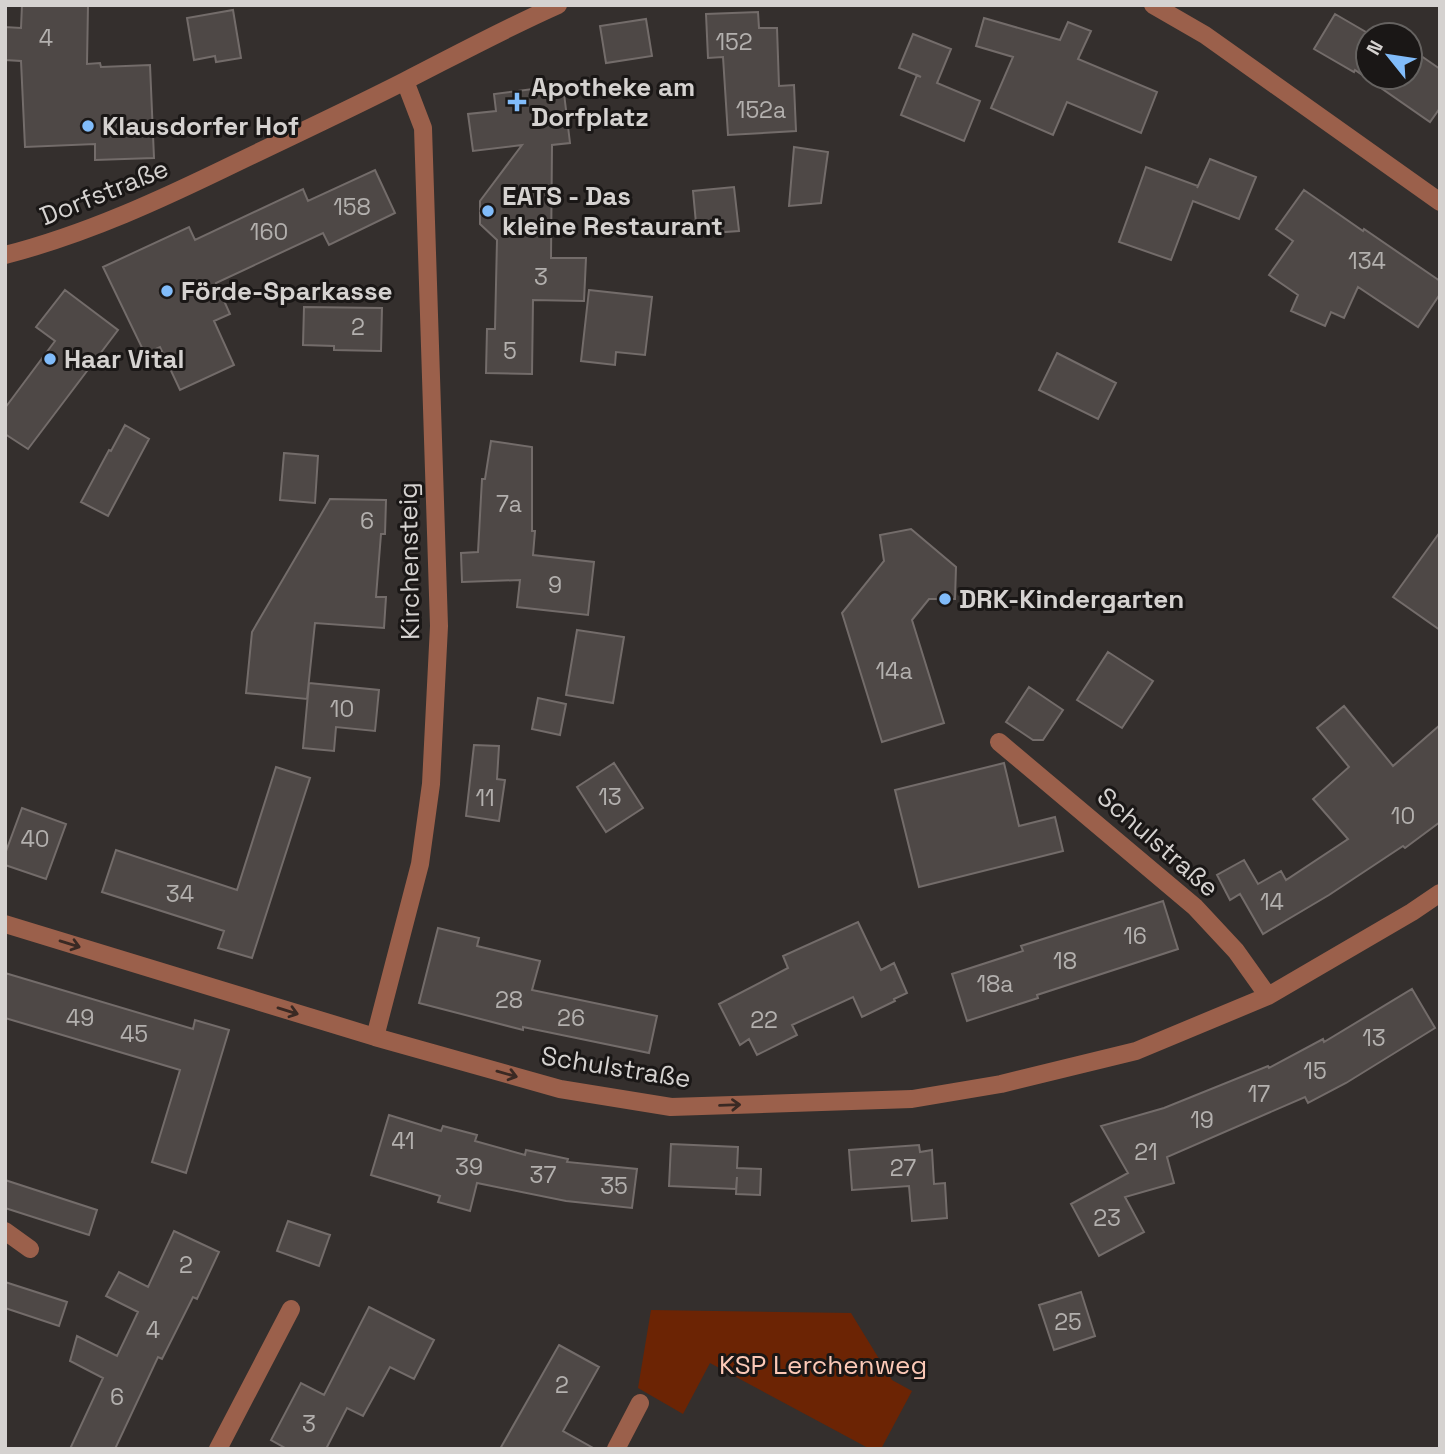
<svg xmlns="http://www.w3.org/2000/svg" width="1445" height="1454" font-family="'Space Grotesk',sans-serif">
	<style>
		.green { fill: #6c2404 }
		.building { fill: #4e4846; stroke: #736c6a; stroke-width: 2 }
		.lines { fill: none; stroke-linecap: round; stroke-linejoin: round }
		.minor { stroke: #9b604b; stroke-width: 18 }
		.oneway { stroke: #3a2923 }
		.poi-dot { fill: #81bcfa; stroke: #1a1716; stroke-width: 2.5 }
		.labels { text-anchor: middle; stroke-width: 6; stroke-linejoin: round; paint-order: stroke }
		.number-label { font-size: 23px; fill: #b3b0ae }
		.poi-label { font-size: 26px; font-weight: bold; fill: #d5d2d0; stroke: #1a1716; text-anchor: start }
		.street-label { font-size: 26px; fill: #d5d2d0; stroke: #1a1716 }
		.park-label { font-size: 26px; fill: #fcc9b7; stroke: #1a1716 }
	</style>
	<rect width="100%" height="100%" fill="#342f2d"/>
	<path class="green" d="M651,1310L851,1313L892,1380L912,1391L881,1449H870L710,1363L683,1414L638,1388Z"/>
	<path class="building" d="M22,5H88L87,64L100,63L101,67L150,65L154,158L95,160V144L25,147L21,61L5,60V27L21,28Z
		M233,10L241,58L216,62L215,56L194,60L187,18Z
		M758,12L759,28H777L779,86L794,85L796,131L728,135L723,57L708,58L706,14Z
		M1335,14L1371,35H1368V77H1410V56L1414,51L1440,69V108L1430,122L1355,70L1354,72L1314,49Z
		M984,18L1060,40L1068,22L1091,31L1078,59L1157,92L1141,133L1067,102L1053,135L991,108L1013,57L976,46Z
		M646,19L652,56L606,63L600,26Z
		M913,34L951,49L937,83L980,101L964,141L901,115L917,75L921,77L899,68Z
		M563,85L570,143L552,145L551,258H586L584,301L533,300L532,374L486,373L487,329H495L497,240L480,224V201L522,145L473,151L468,114L496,111L494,94Z
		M794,147L828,152L821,203L789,206Z
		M1210,159L1256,177L1239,219L1193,201L1171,260L1119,242L1146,167L1198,186L1197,188Z
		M375,170L395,213L329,245L323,233L216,283L230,314L214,321L234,365L180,390L160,347L145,354L103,267L189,227L195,240L303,189L308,201Z
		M734,187L739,231L697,234L693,191Z
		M1304,190L1363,231L1364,229L1440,281V294L1418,327L1358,287L1344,318L1331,312L1325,326L1291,311L1298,295L1269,275L1293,241L1276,229Z
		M65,290L118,330L28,449L5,434V408L55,341L36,327Z
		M589,290L652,297L645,355L616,352L615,365L581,361Z
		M304,307L382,308L381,351L334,350V346L303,345Z
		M1057,353L1116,383L1098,419L1039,390Z
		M125,425L149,439L108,516L81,502L109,450L111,451Z
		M491,441L532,447V531H535L533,555L594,562L588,615L517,607L520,580L462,582L461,553L478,552L482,479H485Z
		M284,453L318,456L315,503L280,500Z
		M330,499L386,500L385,534H381L376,597H386L384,628L315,623L307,699L246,693L252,632Z
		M911,529L956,567L955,599H929L912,620L944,723L882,742L842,613L884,561L880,535Z
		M1440,532V630L1393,597Z
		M577,630L624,637L613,703L566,695Z
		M1108,652L1153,681L1122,728L1077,700Z
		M309,683L379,690L375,731L336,727L334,751L303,748Z
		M1029,687L1063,710L1043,740H1033L1006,722Z
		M538,698L566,704L560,735L532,729Z
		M1344,706L1393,766L1440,725V822L1405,848L1403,846L1329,895L1263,934L1240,894L1230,900L1217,875L1244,860L1258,884L1281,871L1286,880L1348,839L1313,799L1349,767L1317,728Z
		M474,745L499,746L497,779L505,780L499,821L466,816Z
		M614,763L643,808L606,832L577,787Z
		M1004,763L1019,826L1055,817L1063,851L919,887L895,790Z
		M276,767L310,778L252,958L218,948L224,931L102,892L116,850L237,890Z
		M22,808L66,824L46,879L5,865V854Z
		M1163,901L1178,949L1037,995L1038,998L967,1021L952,974L1023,951L1021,946Z
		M858,922L881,970L894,963L907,993L894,999L895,1001L862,1017L853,997L792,1025L797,1035L757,1055L749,1039L740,1045L719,1004L788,968L783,956Z
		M438,928L479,938L477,946L540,961L532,990L657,1016L649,1053L523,1027V1030L419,1003Z
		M5,973L193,1029L195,1020L229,1030L186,1173L152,1162L180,1070L5,1018Z
		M1412,989L1435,1028L1346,1083L1308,1103L1305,1097L1167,1157L1174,1183L1125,1197L1144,1232L1099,1256L1071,1204L1128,1173L1101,1126L1164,1108L1268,1066L1269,1068L1323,1039L1324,1042Z
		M389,1115L441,1131L443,1126L477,1135L475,1141L525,1155L526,1150L568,1159L567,1162L637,1169L632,1208L566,1201L477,1183L470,1211L438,1202L440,1196L371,1175Z
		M671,1144L738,1147L737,1168L761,1169L760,1195L736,1194L737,1177L736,1189L669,1186Z
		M919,1145L920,1152L932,1150L934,1184L945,1183L947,1218L912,1221L909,1186L852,1190L849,1150Z
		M5,1180L97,1210L89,1235L5,1208Z
		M288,1221L330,1235L319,1266L277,1251Z
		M174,1231L219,1252L197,1299L193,1297L162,1359L158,1357L115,1449H70L103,1378L70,1361L77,1336L117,1356L138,1312L106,1296L119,1272L148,1287Z
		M5,1282L67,1302L59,1326L5,1308Z
		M1081,1292L1095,1336L1054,1350L1039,1305Z
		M369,1307L434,1340L414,1379L390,1367L363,1416L347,1408L326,1449H287L271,1440L301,1383L324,1395Z
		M559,1345L599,1367L563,1431L595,1449H500Z"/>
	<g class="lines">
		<path class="minor" d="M1153,5L1205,35L1440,202
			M5,255C87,234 162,199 238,162C294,135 350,109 405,81C456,55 506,28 558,5
			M999,742L1195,907L1236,951L1268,996
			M5,924L375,1037L560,1089L671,1107L912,1099L1001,1084L1136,1051L1268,996L1412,912L1440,893
			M375,1037L420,864L431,784L439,626L423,128L405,81
			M5,1231L30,1249
			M218,1449L291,1309
			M616,1449L640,1403"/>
	</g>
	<defs><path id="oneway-shaft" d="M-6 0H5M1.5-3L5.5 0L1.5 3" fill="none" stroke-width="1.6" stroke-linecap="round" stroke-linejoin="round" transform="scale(1.75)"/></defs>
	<g class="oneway">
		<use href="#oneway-shaft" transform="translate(70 944) rotate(17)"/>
		<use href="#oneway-shaft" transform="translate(288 1011) rotate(17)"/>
		<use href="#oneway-shaft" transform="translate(507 1074) rotate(16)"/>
		<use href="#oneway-shaft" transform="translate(730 1105) rotate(-2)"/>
	</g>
	<g class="poi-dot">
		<path d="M513.5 91.5h7v7h7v7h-7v7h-7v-7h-7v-7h7z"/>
		<circle cx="88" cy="126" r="7"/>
		<circle cx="488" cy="211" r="7"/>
		<circle cx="167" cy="291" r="7"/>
		<circle cx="50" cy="359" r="7"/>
		<circle cx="945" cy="599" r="7"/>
	</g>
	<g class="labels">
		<g class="number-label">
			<text x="46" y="46">4</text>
			<text x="734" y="50">152</text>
			<text x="761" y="118">152a</text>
			<text x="352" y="215">158</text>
			<text x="269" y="240">160</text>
			<text x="1367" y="269">134</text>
			<text x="541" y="285">3</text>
			<text x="358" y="335">2</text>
			<text x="510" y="359">5</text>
			<text x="509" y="512">7a</text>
			<text x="367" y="529">6</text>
			<text x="555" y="593">9</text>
			<text x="894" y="679">14a</text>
			<text x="342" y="717">10</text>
			<text x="610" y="805">13</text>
			<text x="485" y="806">11</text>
			<text x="1403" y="824">10</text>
			<text x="35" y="847">40</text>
			<text x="180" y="902">34</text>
			<text x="1272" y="910">14</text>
			<text x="1135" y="944">16</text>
			<text x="1065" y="969">18</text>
			<text x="995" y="992">18a</text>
			<text x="509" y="1008">28</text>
			<text x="80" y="1026">49</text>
			<text x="571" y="1026">26</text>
			<text x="764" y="1028">22</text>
			<text x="134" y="1042">45</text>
			<text x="1374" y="1046">13</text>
			<text x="1315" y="1079">15</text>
			<text x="1259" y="1102">17</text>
			<text x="1202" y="1128">19</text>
			<text x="403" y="1149">41</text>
			<text x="1146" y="1160">21</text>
			<text x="469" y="1175">39</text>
			<text x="903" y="1176">27</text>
			<text x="543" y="1183">37</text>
			<text x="614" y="1194">35</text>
			<text x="1107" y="1226">23</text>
			<text x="186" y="1273">2</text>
			<text x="1068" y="1330">25</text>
			<text x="153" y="1338">4</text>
			<text x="562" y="1393">2</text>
			<text x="117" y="1405">6</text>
			<text x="309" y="1432">3</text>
		</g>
		<g class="poi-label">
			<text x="531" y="96">Apotheke am<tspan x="531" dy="30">Dorfplatz</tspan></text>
			<text x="102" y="135">Klausdorfer Hof</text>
			<text x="502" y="205">EATS - Das<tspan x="502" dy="30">kleine Restaurant</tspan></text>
			<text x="181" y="300">Förde-Sparkasse</text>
			<text x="64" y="368">Haar Vital</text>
			<text x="959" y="608">DRK-Kindergarten</text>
		</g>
		<g class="street-label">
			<text transform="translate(104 192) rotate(-22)" y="9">Dorfstraße</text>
			<text transform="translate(409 561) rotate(-91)" y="9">Kirchensteig</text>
			<text transform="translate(1158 842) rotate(41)" y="9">Schulstraße</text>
			<text transform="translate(616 1067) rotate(9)" y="9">Schulstraße</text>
		</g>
		<g class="park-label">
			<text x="823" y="1374">KSP Lerchenweg</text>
		</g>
	</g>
	<rect width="1445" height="1454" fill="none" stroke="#d5d2d0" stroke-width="14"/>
	<g transform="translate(1389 56) rotate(300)"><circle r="33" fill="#1a1716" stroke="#656260" stroke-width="2"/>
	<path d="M0-5L12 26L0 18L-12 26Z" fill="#81bcfa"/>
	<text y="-10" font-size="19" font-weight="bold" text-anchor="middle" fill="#d5d2d0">N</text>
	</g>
</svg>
